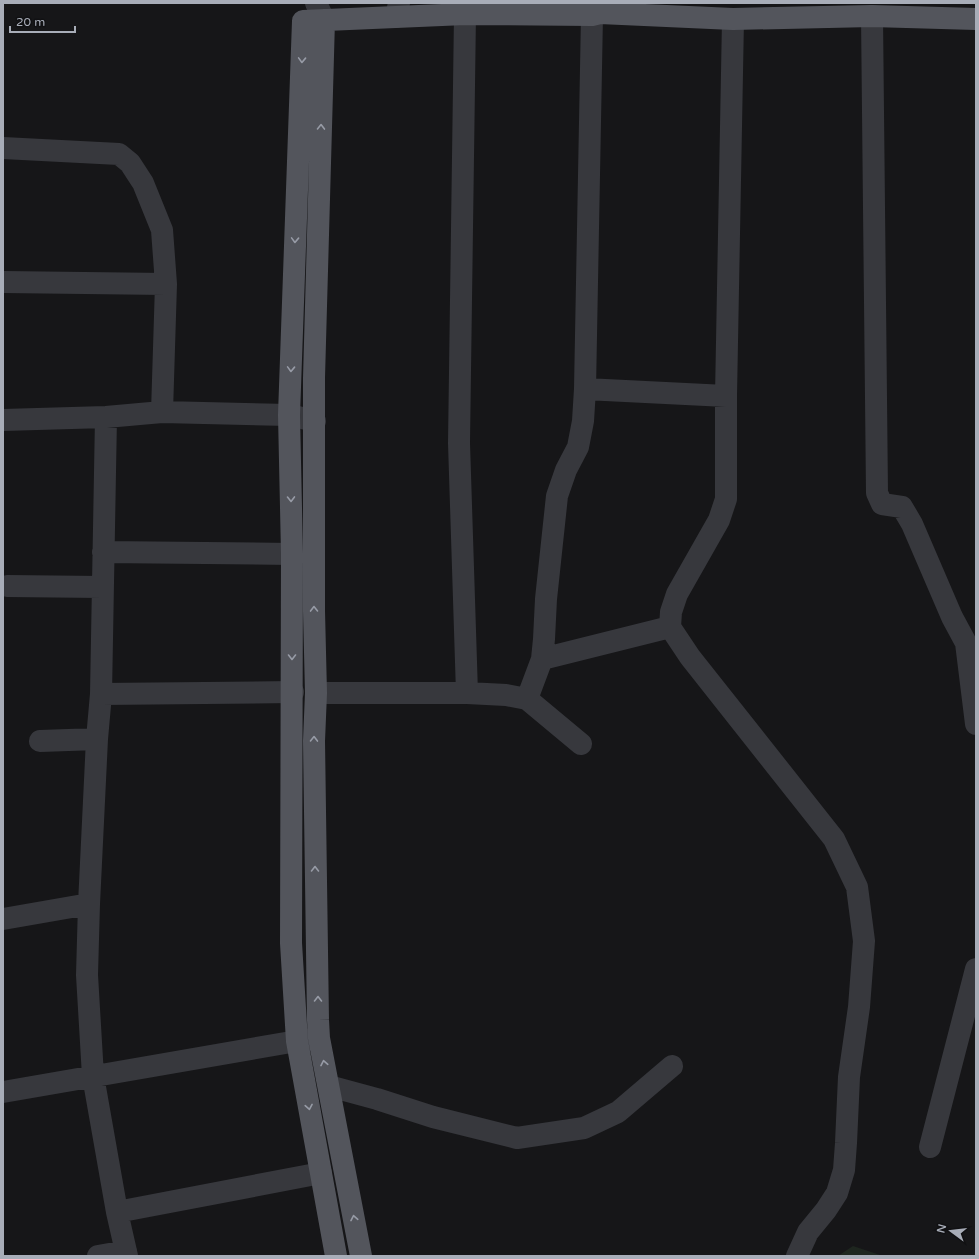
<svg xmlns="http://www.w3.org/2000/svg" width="979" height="1259" font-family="'Varela Round',sans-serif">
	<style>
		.green { fill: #1e261f }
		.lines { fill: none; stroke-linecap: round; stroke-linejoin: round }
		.minor { stroke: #37383d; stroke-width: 22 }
		.major { stroke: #53555c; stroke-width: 22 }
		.oneway { stroke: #979ba6 }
	</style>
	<rect width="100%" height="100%" fill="#161618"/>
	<path class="green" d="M853,1246L883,1256H838Z"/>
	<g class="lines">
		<path class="minor" d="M316,3L324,20
			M465,14L459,443L467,693
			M872,16L877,493L882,504L902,507L912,524L952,617L966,643L976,724
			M396,17L399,3
			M733,19L726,396V499L719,520L677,594L671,612L670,627L690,657L834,839L857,887L864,941L859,1007L849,1077L846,1143L844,1170L837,1193L826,1210L808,1232L797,1256
			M3,148L119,154L130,163L143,183L162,230L166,284L162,412
			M3,282L166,284
			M585,389L726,396
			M106,417L101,694L97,739L89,904L87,975L93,1076L117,1212L127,1256
			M3,420L106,417L162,412L289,415L315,421
			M103,552L292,554
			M7,586L102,587
			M542,659L670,627
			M316,693H467L506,695L527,699L581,744
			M101,694L293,692
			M527,699L542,659L544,639L546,599L557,496L566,470L578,447L583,421L585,389L592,15
			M40,741L97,739
			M3,919L89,904
			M329,1086L377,1099L433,1117L517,1138L584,1128L618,1112L672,1066
			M3,1092L297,1041L316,1039
			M930,1147L976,969
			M117,1212L321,1173
			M98,1256L126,1251"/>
		<path class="major" d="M324,20L314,378V611L316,693L314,741L318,1020L319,1038L361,1256
			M336,1256L297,1041L291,943L292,554L289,415L303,21L465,14L592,15L600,13L733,19L872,16L976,19"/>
	</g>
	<defs><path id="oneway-chevron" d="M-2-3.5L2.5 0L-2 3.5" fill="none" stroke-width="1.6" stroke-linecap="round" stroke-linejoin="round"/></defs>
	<g class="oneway">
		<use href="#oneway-chevron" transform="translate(302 60) rotate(92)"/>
		<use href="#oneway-chevron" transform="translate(321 127) rotate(-89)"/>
		<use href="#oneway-chevron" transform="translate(295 240) rotate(92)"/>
		<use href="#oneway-chevron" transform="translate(291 369) rotate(92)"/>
		<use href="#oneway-chevron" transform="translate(291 499) rotate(89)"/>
		<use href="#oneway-chevron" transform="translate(314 609) rotate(-91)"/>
		<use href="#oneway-chevron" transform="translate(292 657) rotate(90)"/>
		<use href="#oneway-chevron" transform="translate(314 739) rotate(-89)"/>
		<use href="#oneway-chevron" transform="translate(315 869) rotate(-90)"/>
		<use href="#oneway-chevron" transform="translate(318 999) rotate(-90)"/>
		<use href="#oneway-chevron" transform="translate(324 1063) rotate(-101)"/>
		<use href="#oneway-chevron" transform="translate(309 1107) rotate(80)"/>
		<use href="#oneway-chevron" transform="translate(354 1218) rotate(-101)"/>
	</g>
	<rect width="979" height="1259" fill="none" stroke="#a8adb8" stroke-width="8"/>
	<g transform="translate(951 1231) rotate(285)" stroke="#111113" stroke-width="3" paint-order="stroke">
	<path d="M0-3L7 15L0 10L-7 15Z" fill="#a8adb8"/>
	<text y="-6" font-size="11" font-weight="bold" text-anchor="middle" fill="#a8adb8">N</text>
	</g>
	<path d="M10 26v6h65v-6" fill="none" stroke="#a8adb8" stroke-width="2"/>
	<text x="16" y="26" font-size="12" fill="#a8adb8" stroke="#111113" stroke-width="3" paint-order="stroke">20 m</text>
</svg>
